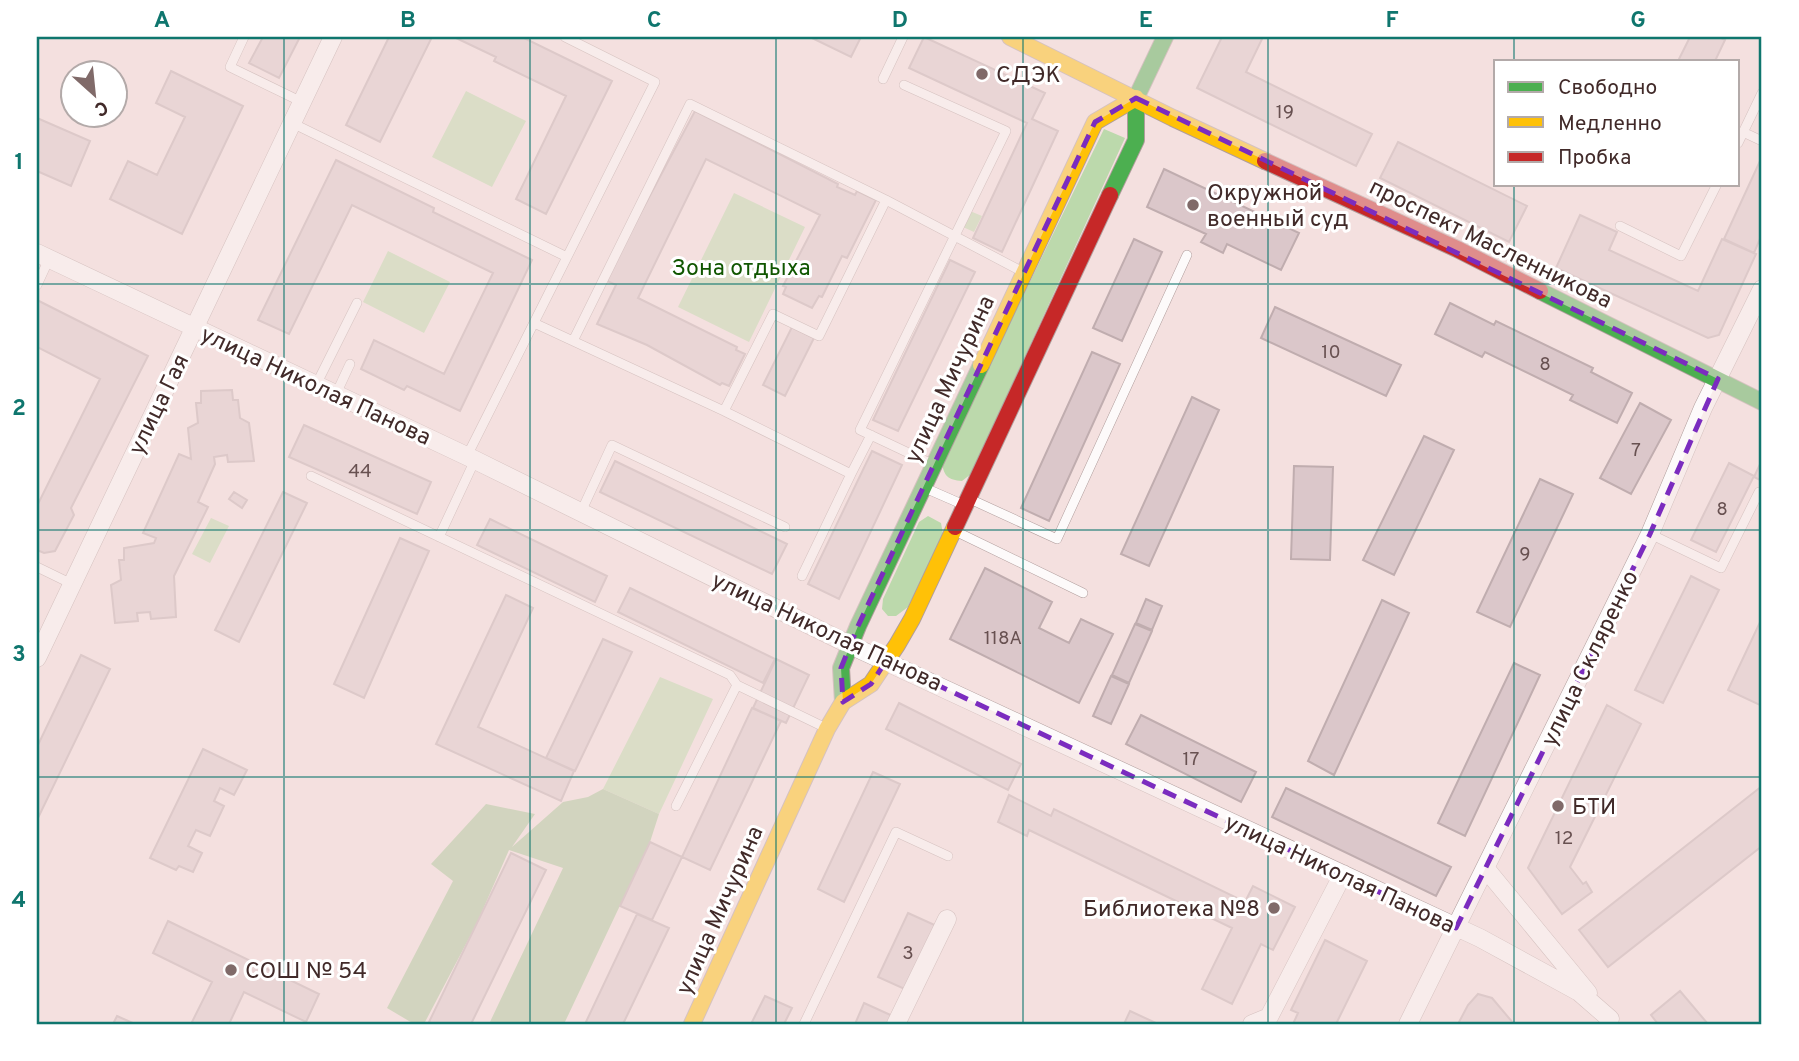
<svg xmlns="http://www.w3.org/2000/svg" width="1799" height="1061" font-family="Overpass,sans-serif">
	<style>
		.green { fill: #bcd9ac }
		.forest { fill: #a9c699 }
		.building { fill: #dbc7ca; stroke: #c0adaf; stroke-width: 2 }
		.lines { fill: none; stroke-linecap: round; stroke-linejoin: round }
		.lane-casing { stroke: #b09d9c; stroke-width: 10 }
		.street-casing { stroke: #b09d9c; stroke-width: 19 }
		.fast-casing { stroke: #b09d9c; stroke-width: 18 }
		.slow-casing { stroke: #b09d9c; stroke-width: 18 }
		.jam-casing { stroke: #b09d9c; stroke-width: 18 }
		.lane { stroke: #fdfafa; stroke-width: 9 }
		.street { stroke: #fdfafa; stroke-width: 18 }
		.fast { stroke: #4caf50; stroke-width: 16 }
		.slow { stroke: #ffc107; stroke-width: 16 }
		.jam { stroke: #c62828; stroke-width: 16 }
		.marked { fill: none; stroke: #7b2cbf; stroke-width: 5; stroke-dasharray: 14 9; stroke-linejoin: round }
		.grid { fill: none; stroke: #0f766e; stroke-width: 2; stroke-opacity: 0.55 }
		.poi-dot { fill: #806a69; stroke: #fff; stroke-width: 2.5 }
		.labels { text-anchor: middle; stroke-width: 6; stroke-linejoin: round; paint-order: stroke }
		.number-label { font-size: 19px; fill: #685151 }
		.poi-label { font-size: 23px; fill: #412a29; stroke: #fff; text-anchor: start }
		.street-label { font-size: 23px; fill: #412a29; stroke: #fff }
		.park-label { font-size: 23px; fill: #105600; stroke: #fff }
		.neatline { fill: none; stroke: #0f766e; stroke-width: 2.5 }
		.grid-label { font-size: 23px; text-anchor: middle; font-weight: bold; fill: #0f766e }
	</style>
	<rect width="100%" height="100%" fill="#f4e0df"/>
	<path class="green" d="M466,91L526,121L492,187L432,157Z
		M1104,129L1125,138L971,474L962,481C948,480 944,476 942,463Z
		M734,193L805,227L749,342L678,307Z
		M970,211L982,216L974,232L963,227Z
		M388,251L450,282L424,333L363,302Z
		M928,516L941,523L943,534L908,607L896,616H888L882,609L883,599L919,522Z
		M211,518L229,526L210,563L192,554Z
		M660,677L713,699L659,814L603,789Z"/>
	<path class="forest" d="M603,789L659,814L650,842L564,1024H489L563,868L509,850L477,923L424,1024H414L387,1008L453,881L431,864L486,804L535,814L512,847L563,802L588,797Z"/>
	<path class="building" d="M263,37H300L279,78L249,63Z
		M389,37H432L380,142L346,125Z
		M454,37H522L612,81L546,214L516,199L566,96L494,61L496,57Z
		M810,37H861L851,57Z
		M924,37L1045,93L1032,119L1058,131L1002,252L973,238L1027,123L909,68Z
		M1222,37H1263L1246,72L1372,134L1356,166L1197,88Z
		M1690,37H1719L1725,40L1715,61H1678Z
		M171,71L243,106L182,234L110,199L128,161L157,175L185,117L156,103Z
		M695,111L838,184L837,187L855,195L857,191L876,200L847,258L842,256L822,297L819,296L812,308L783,294L786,287L783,286L820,215L706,159L638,298L737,347L736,350L745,354L729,386L722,383L720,385L647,345L597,324L616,285L605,280Z
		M37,118L90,141L71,186L37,171Z
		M1398,142L1527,206L1509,242L1380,178Z
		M336,160L434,208L433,212L532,260L460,411L407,386L404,390L361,369L374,340L444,374L493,273L352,205L289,334L258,320Z
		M1760,161L1762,163V234L1754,253L1724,239Z
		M1164,169L1299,233L1281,270L1227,244L1223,253L1201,242L1206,234L1147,207Z
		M1580,215L1617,232L1609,250L1698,291L1722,239L1756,254L1719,335L1708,338L1556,268Z
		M1134,239L1162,252L1122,341L1093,328Z
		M950,260L975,272L898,431L873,420Z
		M37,300L148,356L71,508L74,515L55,551L44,553L37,550V506L100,379L37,347Z
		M1450,303L1494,325L1496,321L1593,368L1591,372L1632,393L1617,423L1570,400L1573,395L1485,352L1482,357L1435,334Z
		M1275,307L1401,365L1386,396L1261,338Z
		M792,327L814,338L785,396L763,385Z
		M1092,352L1120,364L1049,521L1021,508Z
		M232,390L233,400H238L240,418L249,423L254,461L228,462L227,455L214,457L215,464L198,502L208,507L174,576L176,617L151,619L150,612L137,613L138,621L115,623L111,585L121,580L119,560H124V548L154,543L156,538L143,533L179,454L191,459L188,428L198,423L196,403H201V391Z
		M1192,397L1219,410L1149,566L1121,554Z
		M1640,403L1671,420L1631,494L1600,478Z
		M304,425L431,482L417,514L289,457Z
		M1424,436L1454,450L1394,575L1363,560Z
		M872,451L902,465L839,599L808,584Z
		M1762,460V481L1754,477Z
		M615,461L787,544L772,574L600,492Z
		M1729,463L1754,476L1716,552L1691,540Z
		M1294,466L1333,467L1330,560L1291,559Z
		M1540,479L1573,494L1510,627L1477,612Z
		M234,492L247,500L242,508L229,499Z
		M283,492L307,503L239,642L215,630Z
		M490,519L607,576L595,602L477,545Z
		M400,538L429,551L364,698L334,684Z
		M985,568L1052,602L1039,628L1069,643L1081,619L1113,634L1079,703L950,639Z
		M1691,576L1719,590L1663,703L1635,690Z
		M630,588L775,659L763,683L618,612Z
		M506,595L533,608L478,727L574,771L561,801L436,744Z
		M1146,599L1162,606L1152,630L1136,623Z
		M1382,600L1409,613L1334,775L1308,761Z
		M1762,618V706L1728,690Z
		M1135,624L1152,631L1129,683L1112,675Z
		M603,639L632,652L575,771L546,758Z
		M81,655L110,669L37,820V747Z
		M776,659L809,675L786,723L753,708Z
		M1514,663L1540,675L1465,836L1438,823Z
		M1111,676L1129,684L1111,724L1093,716Z
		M899,703L1021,764L1008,790L886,729Z
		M1607,705L1641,724L1570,867L1583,884L1586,882L1592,892L1562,914L1528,868Z
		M752,708L781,721L710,870L682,857Z
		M1141,715L1256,772L1241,802L1126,744Z
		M203,749L247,770L234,795L220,788L214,801L224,806L210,836L196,830L188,846L202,853L193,872L179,866L176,870L150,858Z
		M873,772L900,784L844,902L818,889Z
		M1762,786V846L1608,967L1579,930Z
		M1286,788L1451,867L1436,896L1272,817Z
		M1009,795L1051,816L1054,809L1245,902L1253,886L1295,907L1273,950L1261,944L1232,1004L1202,989L1232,928L1029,830L1027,836L998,822Z
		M650,842L682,857L652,920L620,906Z
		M511,853L546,870L471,1024H434L429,1022Z
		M908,913L939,927L909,991L878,977Z
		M637,914L669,928L623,1024H585Z
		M168,921L319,994L306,1022L244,992L229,1024H191L212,982L153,953Z
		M1325,940L1367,961L1336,1024H1293L1298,1013L1291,1010Z
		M1680,991L1708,1024H1658L1651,1015Z
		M1478,994L1492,998L1514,1024H1458L1468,1005Z
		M765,996L792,1008L784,1024H751Z
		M864,1003L895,1017L892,1024H855Z
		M1130,1011L1158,1024H1124Z
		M117,1016L135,1024H113Z"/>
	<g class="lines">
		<g class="lane-casing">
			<path id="lane" d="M244,37L230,67L302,102
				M883,79L903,37
				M904,85L1006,131L860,430L932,464
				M292,123L567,257
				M1743,132L1762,141
				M1738,143L1762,93
				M1620,226L1681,256L1717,184
				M37,285L49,259
				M534,323L573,341L690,104L886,200L1023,272
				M573,341L724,411L773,314L819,336L886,200
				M316,385L357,303
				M336,394L350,364
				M724,411L851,474L871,435
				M467,456L655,82L565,37
				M311,476L730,675L737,685L826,728
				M925,488L964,505
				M970,499L1057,539L1187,255
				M581,512L612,445L785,527
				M955,531L1083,593
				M1650,534L1721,568L1759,492L1762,494
				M439,537L475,460
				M37,567L72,584
				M802,576L851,474
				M676,806L737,685
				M804,1024L896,832L948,856"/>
		</g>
		<g class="street-casing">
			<path id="street" d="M37,253L475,460L850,645L1480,938L1579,992L1610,1019
				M37,658L333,37
				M1486,869L1588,993
				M896,1024L947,919
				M1252,1024L1269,1017L1343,874
				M1408,1024L1650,534L1703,408L1762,289"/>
		</g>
		<g class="fast-casing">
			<path id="fast" d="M1110,195L1136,140V98L1165,37
				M1540,291L1762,402
				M843,702L841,668L858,626L981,365"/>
		</g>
		<g class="slow-casing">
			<path id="slow" d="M1010,37L1173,118L1265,161
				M981,365L1095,122L1136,98
				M692,1024L827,729L843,702L871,684L897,645L912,619L955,527"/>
		</g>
		<g class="jam-casing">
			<path id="jam" d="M1265,161L1457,249L1540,291
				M955,527L1110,195"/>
		</g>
		<use href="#lane" class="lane"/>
		<use href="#street" class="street"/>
		<use href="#fast" class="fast"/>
		<use href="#slow" class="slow"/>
		<use href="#jam" class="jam"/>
	</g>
	<path d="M0 0H1799V1061H0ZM1136,98L1718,379L1650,534L1456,928L886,661L871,684L843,702L841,668L858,626L1095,122Z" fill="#f4e0df" fill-opacity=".55" fill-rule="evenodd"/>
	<path class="marked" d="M1136,98L1718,379L1650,534L1456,928L886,661L871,684L843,702L841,668L858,626L1095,122Z"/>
	<path class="grid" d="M284,37V1024M530,37V1024M776,37V1024M1023,37V1024M1268,37V1024M1514,37V61M1514,184V1024M37,284H1762M37,530H1762M37,777H1762"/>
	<g class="poi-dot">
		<circle cx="982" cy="74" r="7"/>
		<circle cx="1193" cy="205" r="7"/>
		<circle cx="1558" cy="806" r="7"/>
		<circle cx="1274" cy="908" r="7"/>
		<circle cx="231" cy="970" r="7"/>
	</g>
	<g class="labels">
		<g class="number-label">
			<text x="1285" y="118">19</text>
			<text x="1331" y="358">10</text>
			<text x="1545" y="370">8</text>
			<text x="1636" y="456">7</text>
			<text x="360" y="477">44</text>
			<text x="1722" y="515">8</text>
			<text x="1525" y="560">9</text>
			<text x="1003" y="644">118А</text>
			<text x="1191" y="765">17</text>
			<text x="1564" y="844">12</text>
			<text x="908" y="959">3</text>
		</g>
		<g class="poi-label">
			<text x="996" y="82">СДЭК</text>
			<text x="1207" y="200">Окружной<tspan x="1207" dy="26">военный суд</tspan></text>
			<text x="1572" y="814">БТИ</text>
			<text x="1260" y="916" text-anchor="end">Библиотека №8</text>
			<text x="245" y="978">СОШ № 54</text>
		</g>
		<g class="street-label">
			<text transform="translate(1491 243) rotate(26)" y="8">проспект Масленникова</text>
			<text transform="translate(949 379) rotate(-65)" y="8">улица Мичурина</text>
			<text transform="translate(316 385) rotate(25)" y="8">улица Николая Панова</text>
			<text transform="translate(158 404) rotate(-64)" y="8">улица Гая</text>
			<text transform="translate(827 631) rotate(25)" y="8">улица Николая Панова</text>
			<text transform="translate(1589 658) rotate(-64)" y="8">улица Скляренко</text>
			<text transform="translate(1340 873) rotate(25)" y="8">улица Николая Панова</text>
			<text transform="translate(719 910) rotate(-66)" y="8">улица Мичурина</text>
		</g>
		<g class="park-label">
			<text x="741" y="275">Зона отдыха</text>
		</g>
	</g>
	<rect width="1799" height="1061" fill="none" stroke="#ffffff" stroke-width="77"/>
	<rect x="1494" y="60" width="245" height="126" fill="#ffffff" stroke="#b3aaa9" stroke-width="2"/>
	<rect x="1508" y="82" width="35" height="10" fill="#4caf50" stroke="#b3aaa9" stroke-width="2"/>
	<text x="1558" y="94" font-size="21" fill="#412a29">Свободно</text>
	<rect x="1508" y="117" width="35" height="10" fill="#ffc107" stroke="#b3aaa9" stroke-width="2"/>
	<text x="1558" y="130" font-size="21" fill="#412a29">Медленно</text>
	<rect x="1508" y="152" width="35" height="10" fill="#c62828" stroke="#b3aaa9" stroke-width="2"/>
	<text x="1558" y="164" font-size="21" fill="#412a29">Пробка</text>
	<g transform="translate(94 94) rotate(153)"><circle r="33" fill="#ffffff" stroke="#b3aaa9" stroke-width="2"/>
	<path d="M0-5L12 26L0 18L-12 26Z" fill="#806a69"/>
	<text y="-10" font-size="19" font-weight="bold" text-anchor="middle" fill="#412a29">С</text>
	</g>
	<rect x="38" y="38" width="1722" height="985" class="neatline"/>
	<g class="grid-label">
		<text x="162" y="27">A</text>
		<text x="408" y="27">B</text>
		<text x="654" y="27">C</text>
		<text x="900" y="27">D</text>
		<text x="1146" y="27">E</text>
		<text x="1392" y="27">F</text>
		<text x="1638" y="27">G</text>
		<text x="19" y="169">1</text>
		<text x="19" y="415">2</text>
		<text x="19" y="661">3</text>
		<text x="19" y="907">4</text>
	</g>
</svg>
